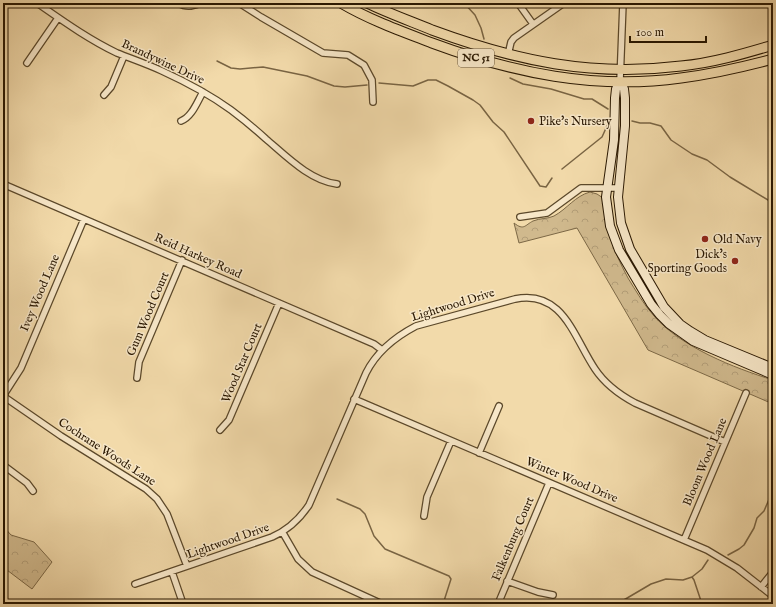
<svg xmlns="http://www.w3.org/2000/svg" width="776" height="607" viewBox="0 0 776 607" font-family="'IM FELL English',serif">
	<defs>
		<pattern id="forest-crowns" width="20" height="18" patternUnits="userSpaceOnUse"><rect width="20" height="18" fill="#d0b98d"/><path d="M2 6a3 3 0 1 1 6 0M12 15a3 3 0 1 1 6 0" fill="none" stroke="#b39e78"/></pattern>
	</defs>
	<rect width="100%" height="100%" fill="#f2daaa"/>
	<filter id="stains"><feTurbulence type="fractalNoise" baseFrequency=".005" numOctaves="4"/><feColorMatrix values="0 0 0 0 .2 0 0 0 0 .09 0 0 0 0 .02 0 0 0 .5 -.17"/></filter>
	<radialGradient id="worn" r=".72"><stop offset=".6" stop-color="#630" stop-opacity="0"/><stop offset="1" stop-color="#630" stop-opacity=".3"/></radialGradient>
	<path fill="url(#forest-crowns)" stroke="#7c6846" d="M590 192 597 194 603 198C606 230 613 250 628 278 636 291 644 305 654 316 681 347 734 368 773 380V404L648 350 577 228 519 243 514 223C524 231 525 225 533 221 540 218 548 219 554 216 567 209 575 196 590 192Z
		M3 526 11 535 34 542 52 562 32 589 3 567Z"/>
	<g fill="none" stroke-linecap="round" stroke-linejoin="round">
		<path stroke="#796443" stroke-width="1.5" d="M464 3 475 15 481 28 484 39
			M217 61 231 68 240 69 263 67 307 76 334 86 345 87 367 85
			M510 78 523 84 551 89 584 99H592L608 109
			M379 83 413 86 428 80H436L448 86 473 100 480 105 493 122 504 132 540 186 546 187 552 178
			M632 121 640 123H650L661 126 671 140 692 154 707 160 730 177 773 203
			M562 169 602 137 607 126
			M337 499 360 509 365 514 374 536 385 549 449 576 451 579 443 604
			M728 555 739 549 744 545 754 528 757 518 764 511 773 490
			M692 577 694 580 702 604
			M617 604 651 584 666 579 683 580 692 577 702 569 708 560"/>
		<defs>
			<path id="street" d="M37 3C63 21 88 39 117 53 132 59 147 64 162 71 186 82 209 94 231 110 243 119 255 129 266 139 285 155 310 181 337 184
				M178 3C187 8 192 6 201 3
				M239 3 261 17 323 53 348 55 364 65 372 80 373 102
				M518 3 533 24
				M508 55 511 42 514 38 564 3
				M27 63 58 18
				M620 81 623 3
				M104 95 111 87 124 56
				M181 121C192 117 197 102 203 92
				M3 184 374 344 382 350
				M520 217 547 213 581 188H619
				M137 378 139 362 182 260
				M3 396 61 436 146 489 157 499 167 514 187 566
				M3 396 21 368 84 219
				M354 399 707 550 737 568 773 596
				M220 430 229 420 279 303
				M479 453 499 406
				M3 465 27 483 33 491
				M424 516 427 497 451 441
				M283 533 298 559 312 572 382 604
				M684 540 746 393
				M172 572 183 604
				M507 581 538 592 553 595
				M135 584 272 537C288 530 299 520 309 505L366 373C377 351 395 337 416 326L515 299C563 289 574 338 595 369 605 384 620 395 635 403L725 442
				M761 587 773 572
				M498 604 549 483"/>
			<path id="secondary" d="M620 81 616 89 615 98 614 140 606 197 610 226 619 250 651 304 660 315 669 324 693 341 773 375
				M620 81 624 89 625 98V126L618 197 621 223 630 249 664 307 680 324 690 331 705 340 773 368"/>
			<path id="primary" d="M341 3C370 20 401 31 432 43 513 73 595 90 681 78 712 74 743 67 773 59
				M367 3C388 13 410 21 432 30 516 61 592 77 681 66 712 63 743 54 773 45"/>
		</defs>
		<use href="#street" stroke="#5b482a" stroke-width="8"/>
		<use href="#secondary" stroke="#291700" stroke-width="10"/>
		<use href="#primary" stroke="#291700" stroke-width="11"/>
		<use href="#street" stroke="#f7e7c8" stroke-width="5.5"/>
		<use href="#secondary" stroke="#f7e7c8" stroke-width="8"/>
		<use href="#primary" stroke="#f2daaa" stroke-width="9"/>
	</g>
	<g fill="#8f2418" stroke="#f7e7c8" stroke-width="1.5">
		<circle cx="531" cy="121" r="4"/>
		<circle cx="705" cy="239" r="4"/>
		<circle cx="735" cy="261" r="4"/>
	</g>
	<g text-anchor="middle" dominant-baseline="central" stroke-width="3" stroke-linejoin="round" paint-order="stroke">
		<rect fill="#f7e7c8" stroke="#67553c" stroke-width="1" x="458" y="49" width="36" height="18" rx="3"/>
		<g font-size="11" font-weight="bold" fill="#291700">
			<text x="476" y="58">NC 51</text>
		</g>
		<g font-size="12" fill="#291700" stroke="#f7e7c8">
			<text transform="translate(163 62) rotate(25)">Brandywine Drive</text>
			<text transform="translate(198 256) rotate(24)">Reid Harkey Road</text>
			<text transform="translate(40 293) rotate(-67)">Ivey Wood Lane</text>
			<text transform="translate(453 305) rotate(-17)">Lightwood Drive</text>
			<text transform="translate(148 314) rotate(-67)">Gum Wood Court</text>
			<text transform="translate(242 363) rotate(-67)">Wood Star Court</text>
			<text transform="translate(107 452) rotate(33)">Cochrane Woods Lane</text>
			<text transform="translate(705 462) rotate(-67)">Bloom Wood Lane</text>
			<text transform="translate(572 480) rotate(23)">Winter Wood Drive</text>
			<text transform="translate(513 539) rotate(-67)">Falkenburg Court</text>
			<text transform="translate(228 541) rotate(-19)">Lightwood Drive</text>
		</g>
		<g font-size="12" fill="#291700" stroke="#f7e7c8" text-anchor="start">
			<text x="539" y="121">Pike's Nursery</text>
			<text x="713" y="239">Old Navy</text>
			<text x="727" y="254" text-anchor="end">Dick's<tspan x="727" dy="14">Sporting Goods</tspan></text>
		</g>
	</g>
	<rect width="776" height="607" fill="none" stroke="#f2daaa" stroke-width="16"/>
	<rect x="4" y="4" width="768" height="599" fill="none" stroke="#291700" stroke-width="2"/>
	<rect x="8" y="8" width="760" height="591" fill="none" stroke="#291700"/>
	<path d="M630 36v6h76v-6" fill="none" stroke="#291700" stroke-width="2"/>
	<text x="636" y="36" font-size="12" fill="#291700" stroke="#f7e7c8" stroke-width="3" paint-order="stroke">100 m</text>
	<rect width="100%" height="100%" filter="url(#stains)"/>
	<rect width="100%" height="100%" fill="url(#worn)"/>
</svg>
